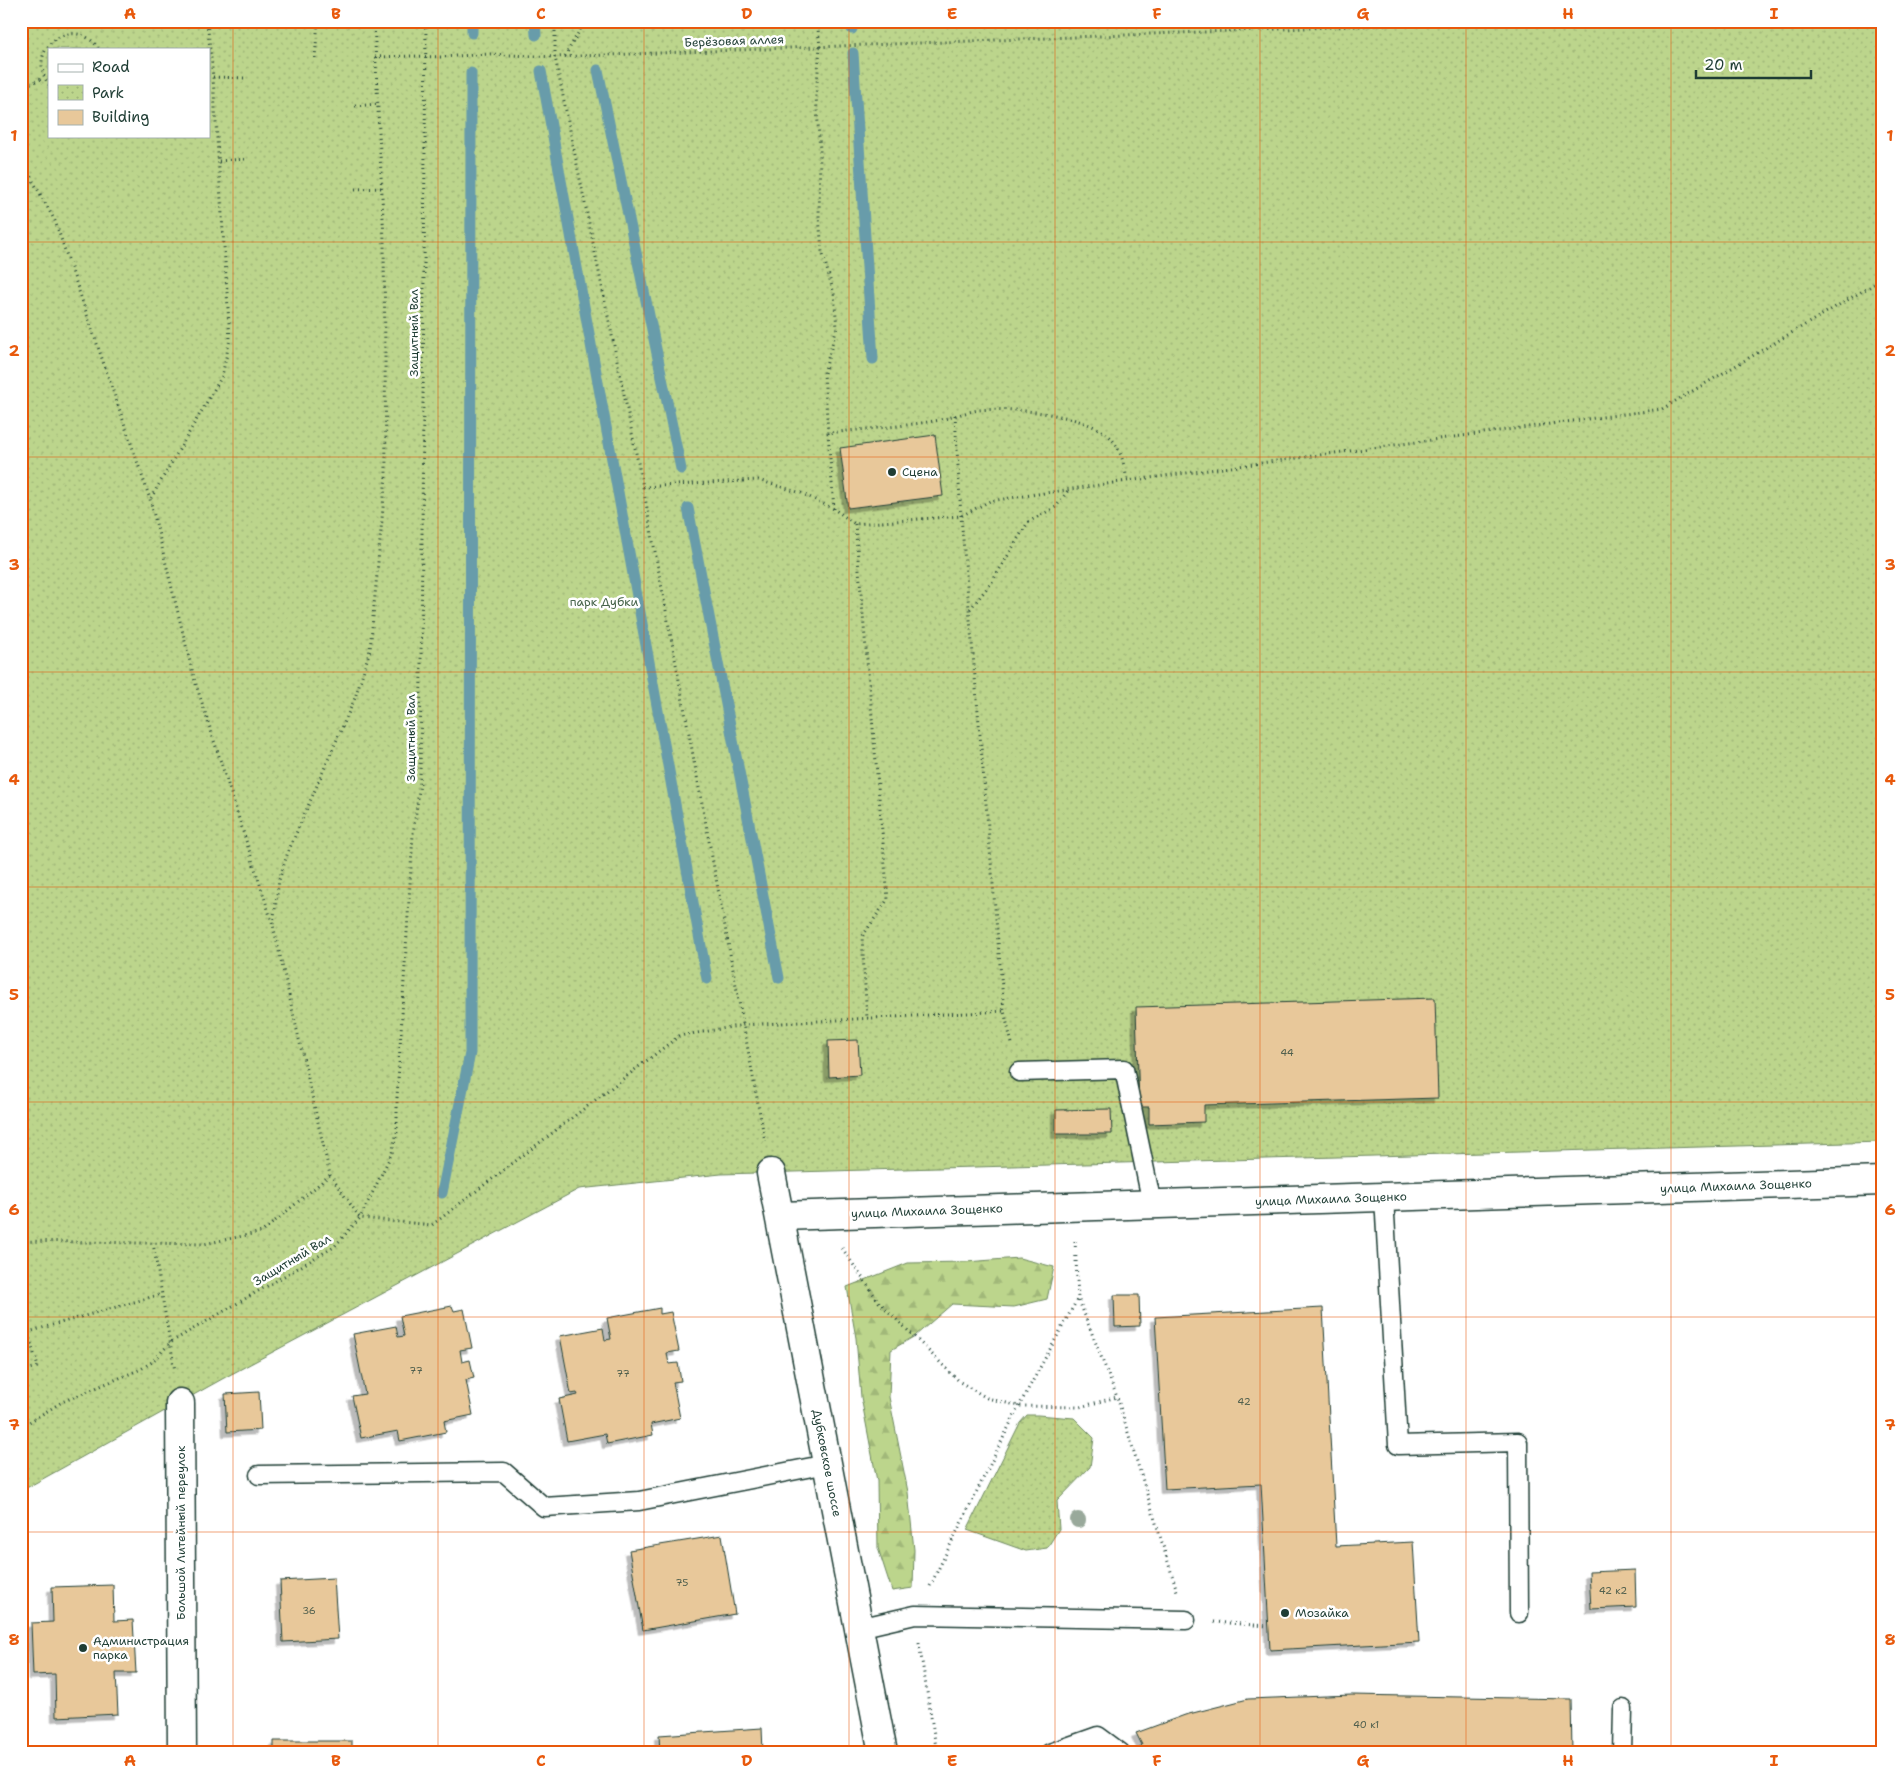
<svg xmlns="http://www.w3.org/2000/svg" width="1904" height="1774" viewBox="0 0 1904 1774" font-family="'Shantell Sans',sans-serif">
	<defs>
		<pattern id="forest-firs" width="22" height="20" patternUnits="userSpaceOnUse" patternTransform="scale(1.25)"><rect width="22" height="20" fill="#bcd58c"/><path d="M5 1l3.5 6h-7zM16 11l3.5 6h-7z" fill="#a1b879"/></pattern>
		<pattern id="park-dots" width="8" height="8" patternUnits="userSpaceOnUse" patternTransform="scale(1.25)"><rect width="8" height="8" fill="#bcd58c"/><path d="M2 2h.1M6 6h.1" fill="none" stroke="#a1b879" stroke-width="1.8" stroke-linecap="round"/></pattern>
		<filter id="shadow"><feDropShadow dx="-4.5" dy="4.5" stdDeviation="0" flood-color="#0004"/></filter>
	</defs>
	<rect width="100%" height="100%" fill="#fff"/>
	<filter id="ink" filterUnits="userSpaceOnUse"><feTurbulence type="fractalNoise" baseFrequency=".02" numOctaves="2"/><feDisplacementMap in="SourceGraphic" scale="10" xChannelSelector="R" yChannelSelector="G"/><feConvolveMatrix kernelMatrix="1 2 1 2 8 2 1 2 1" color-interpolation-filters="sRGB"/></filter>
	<g filter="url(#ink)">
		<path fill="url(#forest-firs)" stroke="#6e8960" d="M1019 1258 1054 1267 1047 1299 1014 1307 952 1304 915 1336 891 1350 889 1397 908 1492 914 1550 913 1588 892 1591 878 1548 877 1481 861 1397 856 1338 847 1287 908 1263 966 1262Z"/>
		<path fill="url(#park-dots)" stroke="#6e8960" fill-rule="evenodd" d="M21 21H1883V1142L721 1174 579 1189 224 1378 21 1491ZM49 49H209V136H49Z
			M1027 1415H1038L1074 1418 1094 1438 1090 1467 1057 1501 1059 1529 1047 1548 1026 1551 967 1530 1020 1423Z"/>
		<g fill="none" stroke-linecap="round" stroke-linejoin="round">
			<path stroke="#679caa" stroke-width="11" d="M535 21 536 35
				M852 21V29
				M472 33V21
				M853 53 873 359
				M598 70 681 469
				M541 71 707 979
				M688 508 779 978
				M442 1193 470 1053 471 73"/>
		</g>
		<path fill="#e8c89a" stroke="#1f3d34" filter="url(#shadow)" d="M935 435 943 496 848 508 840 448Z
			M1435 998 1438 1098 1204 1105V1122L1149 1124V1107H1139L1136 1007Z
			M858 1040 860 1075 829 1077 828 1041Z
			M1111 1109 1112 1134H1056V1110Z
			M1114 1295H1139L1140 1326 1115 1327Z
			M452 1306 454 1311 464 1309 472 1348 460 1350 462 1362 470 1360 474 1378 466 1380 473 1415 444 1421 446 1432 400 1441 398 1431 361 1438 352 1396 365 1394 353 1334 396 1326 398 1337 404 1336 400 1316Z
			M660 1308V1314L671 1312 679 1351 667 1353 669 1364 678 1363 681 1381 673 1382 680 1418 651 1424 653 1435 607 1444 605 1434 567 1441 559 1399 578 1395 577 1393 571 1394 560 1336 603 1328 605 1340 611 1339 607 1318Z
			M1323 1308 1336 1546 1413 1542 1419 1642 1270 1650 1261 1484 1165 1489 1155 1317Z
			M21 1343 27 1366 21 1368Z
			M259 1392 261 1430 227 1432 225 1394Z
			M722 1535 735 1614 643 1630 629 1550Z
			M1635 1570 1636 1607 1591 1609 1589 1572Z
			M334 1578 338 1639 283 1642 280 1581Z
			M113 1585 114 1621 133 1620 136 1673H116L118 1714 56 1717 55 1674 33 1675 31 1623 53 1622 52 1587Z
			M1352 1695 1571 1699 1572 1753H1135L1142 1745 1136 1733 1185 1715 1248 1699Z
			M762 1728 763 1753H660L659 1735Z
			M274 1741H352V1753H274Z"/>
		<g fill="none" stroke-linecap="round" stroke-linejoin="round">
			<defs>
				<path id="service" d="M1019 1072 1124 1069 1152 1204
					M1384 1197 1398 1445 1518 1442 1519 1613
					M259 1475 504 1472 544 1507 639 1501 827 1464
					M859 1628 915 1615 1186 1620
					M1050 1753 1098 1736 1121 1753
					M1622 1753 1623 1709"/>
				<path id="minor" d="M771 1173 883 1753
					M780 1216 1883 1181
					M180 1403 182 1753"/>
			</defs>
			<use href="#service" stroke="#1f3d34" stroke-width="21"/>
			<use href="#minor" stroke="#1f3d34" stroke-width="31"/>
			<path stroke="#1f3d34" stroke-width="3" stroke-dasharray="1 4" stroke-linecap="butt" d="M555 21V57L643 487 765 1141
				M817 21 820 46 816 96 820 150 819 217 822 251 834 294 837 327 824 373 828 433
				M565 56 585 21
				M375 57 412 56 440 57 490 54 555 57 1489 21
				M315 58 318 21
				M213 77 247 78
				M49 85C23 47 75 13 99 49
				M21 87 44 78
				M355 106 378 104
				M21 159 55 221 150 499 194 678 273 925 330 1175 262 1232 204 1244 21 1241
				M219 161 245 159
				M355 189 382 188
				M955 415 961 516 1004 1011 1012 1044
				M643 487 758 480 801 493 834 509 855 524 961 516 990 501 1127 481 1662 409 1883 279
				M151 498 222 376 230 339 213 77 207 21
				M834 509 828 433C863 429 899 427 934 421 949 419 964 412 979 410 1012 407 1087 414 1111 438 1121 449 1125 467 1127 481
				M855 524 888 899 862 937 867 1019
				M970 609 992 582 1028 522 1056 507 1069 489
				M273 924 279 880 288 852 355 698 370 650 386 475 384 240 374 21
				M330 1175 360 1218 432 1225 679 1036 744 1025 1004 1011
				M1075 1241 1078 1298 1117 1397 1177 1591
				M153 1243 175 1371
				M842 1248 879 1302 960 1382 987 1398 1019 1406 1080 1407 1117 1397
				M21 1310 38 1367 21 1371
				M28 1332 162 1294
				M21 1427 62 1402 141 1369 152 1362 171 1342 334 1247 360 1218 392 1153 397 1132V1097L413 834 420 783 426 21
				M930 1586 1019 1406 1078 1298
				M1214 1622 1268 1626
				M919 1643 937 1753"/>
			<use href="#service" stroke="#fff" stroke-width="18"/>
			<use href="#minor" stroke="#fff" stroke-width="28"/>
		</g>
		<circle fill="#99a99b" cx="1078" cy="1520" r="8"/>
	</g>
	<path fill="none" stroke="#e8590c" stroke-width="1" stroke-opacity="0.55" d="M233 21V1753M438 21V1753M644 21V1753M849 21V1753M1055 21V1753M1260 21V1753M1466 21V1753M1671 21V1753M21 242H1883M21 457H1883M21 672H1883M21 887H1883M21 1102H1883M21 1317H1883M21 1532H1883"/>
	<g fill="#1f3d34" stroke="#fff" stroke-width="2">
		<circle cx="892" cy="472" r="5"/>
		<circle cx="1285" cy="1613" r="5"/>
		<circle cx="83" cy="1648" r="5"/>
	</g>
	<g text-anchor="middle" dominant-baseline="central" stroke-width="5" stroke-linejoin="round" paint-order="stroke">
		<g font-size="10" fill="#51604e">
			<text x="1287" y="1052">44</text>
			<text x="416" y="1370">77</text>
			<text x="623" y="1373">77</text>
			<text x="1244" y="1401">42</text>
			<text x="682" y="1582">75</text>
			<text x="1613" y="1590">42 к2</text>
			<text x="309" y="1610">36</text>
			<text x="1366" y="1724">40 к1</text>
		</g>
		<g font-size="12" fill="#1f3d34" stroke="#fff">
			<text transform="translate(734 41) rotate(-2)">Берёзовая аллея</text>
			<text transform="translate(414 333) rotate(-90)">Защитный Вал</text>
			<text transform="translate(411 738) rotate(-90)">Защитный Вал</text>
			<text transform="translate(1736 1186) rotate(-2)">улица Михаила Зощенко</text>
			<text transform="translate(1331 1199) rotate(-2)">улица Михаила Зощенко</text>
			<text transform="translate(927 1211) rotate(-2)">улица Михаила Зощенко</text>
			<text transform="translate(292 1260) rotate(-31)">Защитный Вал</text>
			<text transform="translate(827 1463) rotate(79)">Дубковское шоссе</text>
			<text transform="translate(181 1533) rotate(-90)">Большой Литейный переулок</text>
		</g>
		<g font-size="12" fill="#1f3d34" stroke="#fff" text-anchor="start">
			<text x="902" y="472">Сцена</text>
			<text x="1295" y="1613">Мозайка</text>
			<text x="93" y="1641">Администрация<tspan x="93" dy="14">парка</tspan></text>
		</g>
		<g font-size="12" fill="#46634a" stroke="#fff">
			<text x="604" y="602">парк Дубки</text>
		</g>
	</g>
	<rect width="1904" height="1774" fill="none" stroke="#fff" stroke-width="55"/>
	<rect x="48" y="48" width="162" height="90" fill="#ffffff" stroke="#a5b1ae"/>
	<rect x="58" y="64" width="25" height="8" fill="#ffffff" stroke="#a5b1ae"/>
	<text x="92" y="72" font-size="15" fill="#1f3d34">Road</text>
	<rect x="58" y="85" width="25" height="15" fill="url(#park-dots)" stroke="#a5b1ae"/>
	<text x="92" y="98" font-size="15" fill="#1f3d34">Park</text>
	<rect x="58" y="110" width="25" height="15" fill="#e8c89a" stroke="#a5b1ae"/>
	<text x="92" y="122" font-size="15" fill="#1f3d34">Building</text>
	<path d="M1696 70v8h115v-8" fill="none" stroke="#1f3d34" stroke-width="2.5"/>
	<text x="1704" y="70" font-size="15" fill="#1f3d34" stroke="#ffffff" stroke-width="4" paint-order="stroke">20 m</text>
	<rect x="28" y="28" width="1848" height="1718" fill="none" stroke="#e8590c" stroke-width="2"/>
	<g font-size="16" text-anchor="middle" font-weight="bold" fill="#e8590c">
		<text x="130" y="19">A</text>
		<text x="336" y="19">B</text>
		<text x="541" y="19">C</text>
		<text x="747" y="19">D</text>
		<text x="952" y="19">E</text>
		<text x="1157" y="19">F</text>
		<text x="1363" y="19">G</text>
		<text x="1568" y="19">H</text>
		<text x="1774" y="19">I</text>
		<text x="14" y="141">1</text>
		<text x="1890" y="141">1</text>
		<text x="14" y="356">2</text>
		<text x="1890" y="356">2</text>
		<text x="14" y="570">3</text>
		<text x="1890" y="570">3</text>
		<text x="14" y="785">4</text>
		<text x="1890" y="785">4</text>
		<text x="14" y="1000">5</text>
		<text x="1890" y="1000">5</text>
		<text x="14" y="1215">6</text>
		<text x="1890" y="1215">6</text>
		<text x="14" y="1430">7</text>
		<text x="1890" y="1430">7</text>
		<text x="14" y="1645">8</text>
		<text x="1890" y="1645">8</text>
		<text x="130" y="1766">A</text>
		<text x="336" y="1766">B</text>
		<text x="541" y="1766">C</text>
		<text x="747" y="1766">D</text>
		<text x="952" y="1766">E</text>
		<text x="1157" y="1766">F</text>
		<text x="1363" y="1766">G</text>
		<text x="1568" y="1766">H</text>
		<text x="1774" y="1766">I</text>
	</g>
</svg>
